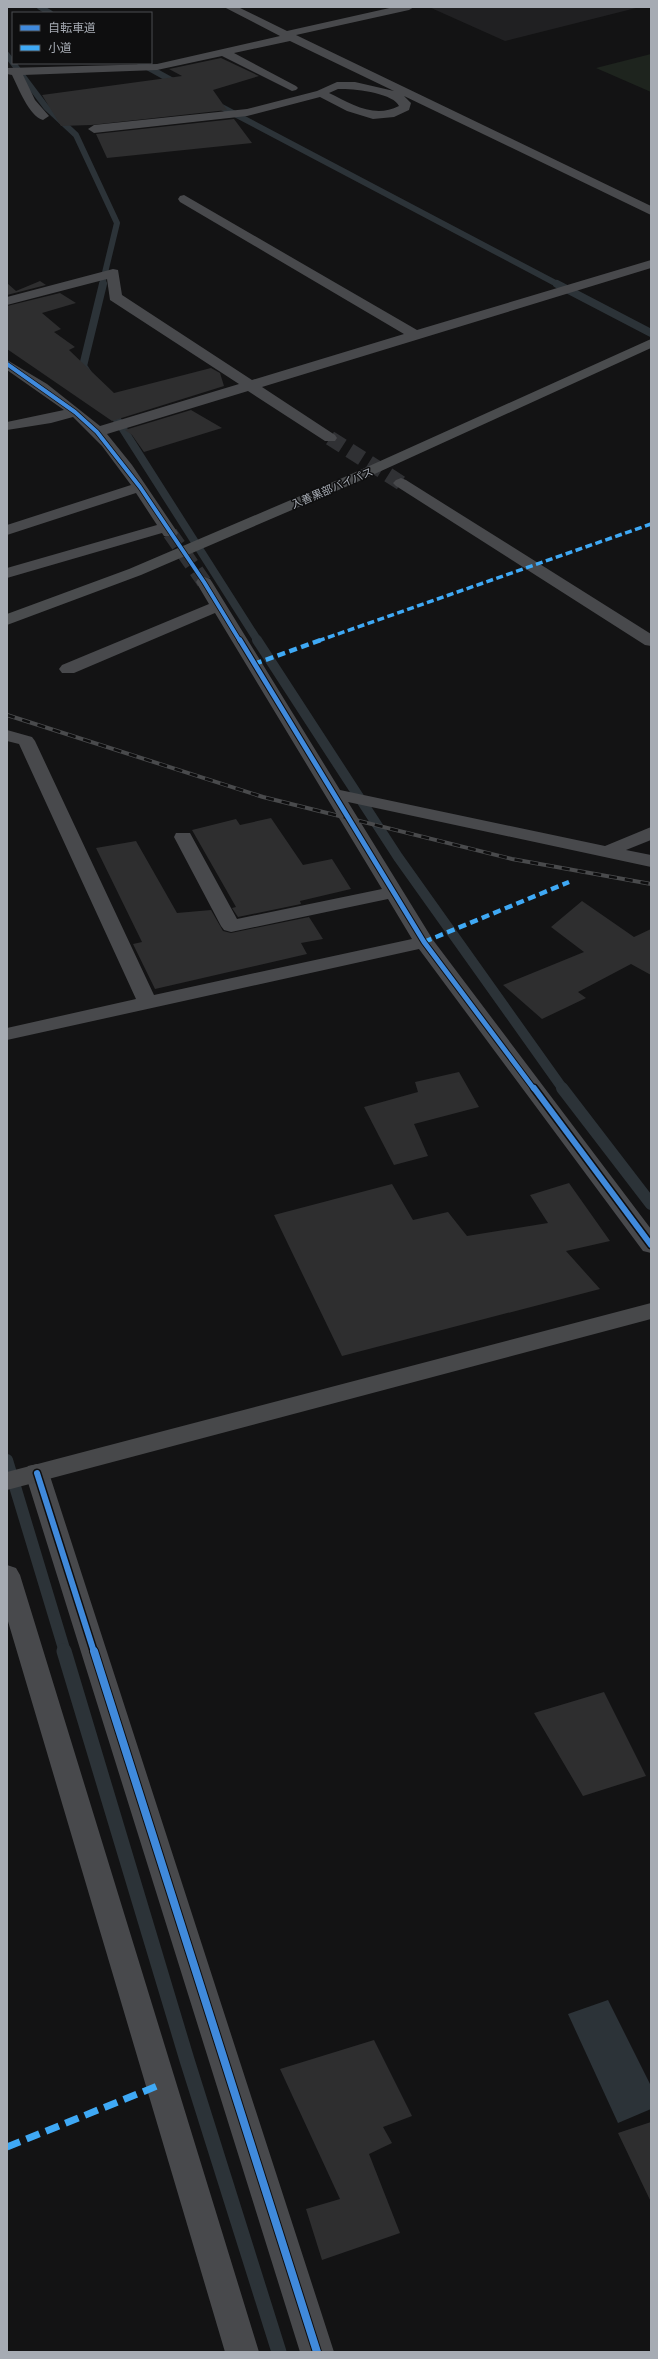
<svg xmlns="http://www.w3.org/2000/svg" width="658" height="2359" viewBox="0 0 658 2359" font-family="'Asap Condensed','Noto Sans JP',sans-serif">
	<rect width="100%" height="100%" fill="#131314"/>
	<path fill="#202022" d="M429 7H640L505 41Z"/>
	<path fill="#1e241e" d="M651 54V92L596 68Z"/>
	<path fill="#2c3338" d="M608 2000 651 2086V2109L618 2123 568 2014Z"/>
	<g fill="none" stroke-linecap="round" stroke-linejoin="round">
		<path stroke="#2c3338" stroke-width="6" d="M40 7 50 13
			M7 55 46 107 76 135 117 223 102 285
			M140 63 180 85
			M214 103 559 285"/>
		<path stroke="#2c3338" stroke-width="8" d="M557 284 651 333
			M90 377 83 366 103 284
			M109 407 258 641"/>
		<path stroke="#2c3338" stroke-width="10" d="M257 640 398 857 563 1089"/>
		<path stroke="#2c3338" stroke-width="12" d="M562 1088 651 1204
			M7 1460 65 1652"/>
		<path stroke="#2c3338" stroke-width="15" d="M64 1651 187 2060 279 2352"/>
	</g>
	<path fill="#2e2e2f" d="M221 58 259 76 213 90 227 110 91 125 61 126 42 95 182 76 169 69Z
		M234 119 252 143 107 158 96 134Z
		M40 281 46 285 7 295V283L16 291Z
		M60 293 76 303 42 313 61 329 54 332 75 347 69 350 114 393 211 368 220 373 224 386 112 421 7 349V306Z
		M191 410 222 428 144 452 132 435 125 430Z
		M271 818 303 865 332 859 351 889 300 901 301 904 238 917 232 908 236 907 192 830 236 819 240 825Z
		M136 841 177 913 211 910 223 931 231 933 309 917 323 939 301 943 307 954 155 989 133 944 142 942 96 848Z
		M582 901 634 937 651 929V975L631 964 578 992 586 998 542 1019 503 985 584 952 551 927Z
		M459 1072 479 1107 414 1124 428 1156 394 1165 364 1107 418 1092 415 1082Z
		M569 1183 610 1241 566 1251 600 1289 342 1356 274 1215 392 1184 413 1220 448 1212 467 1236 548 1223 530 1195Z
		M604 1692 646 1776 583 1796 534 1713Z
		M374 2040 412 2116 383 2127 392 2143 369 2154 400 2233 322 2260 306 2209 340 2199 280 2069Z
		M651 2122V2202L618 2133Z"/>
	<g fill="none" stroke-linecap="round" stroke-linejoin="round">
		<path stroke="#303134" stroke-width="15" stroke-dasharray="15 8" stroke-linecap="butt" d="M330 438 401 483
			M170 533 204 582"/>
		<path fill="#48494c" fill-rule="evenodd" d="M224 7H238L287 31 394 7H414L409 10 296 35 651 206V215L404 96 411 103 409 110 394 117 373 119 347 111 320 97 247 116 94 133 88 129 94 125 247 109 317 91 337 82H355L394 91 290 41 234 53 296 86 298 88 296 90 292 91 222 56 157 70 23 75 35 100 49 116 43 120C29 116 18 87 12 75L7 74V68L157 64 280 36ZM338 89C352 88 394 93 399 106 374 119 352 104 329 93Z
			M184 195 417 330 651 260V268L262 387 335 435 337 438 335 441H325L248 391 107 434 132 465 178 533 176 536H164L162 533 7 578V568L157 525 136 493 7 535V525L131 485 102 446 73 417 51 423 7 430V422L64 410 7 370V360L47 384 100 426 239 384 110 300 107 279 7 305V297L113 269 118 270 122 295 252 380 404 334 180 202 178 199 180 196Z
			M401 478 406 480 651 634V646L645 645 396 486 393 483 396 480Z
			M204 577 210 579 212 582 340 790 605 846 651 827V840L626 850 651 855V867L348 802 433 940 651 1229V1253L643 1251 419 949 7 1040V1028L136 999 19 744 7 741V730L32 737 35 741 154 995 412 939 388 899 231 932 224 930 221 926 174 837 176 833H190L237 919 382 889 215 613 74 673H62L59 669 62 665 209 604 196 582 198 579Z
			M37 1464 46 1466 49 1473 334 2352H300L25 1473 28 1466Z
			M7 1565 16 1568 20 1575 259 2352H225L7 1618Z"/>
		<path fill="#47484a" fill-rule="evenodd" d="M651 1303V1319L7 1490V1472Z"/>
		<path fill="#4a4c4e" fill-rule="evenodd" d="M651 339V348L357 482 141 575 7 625V614L129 569 347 476Z"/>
		<defs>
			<path id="rail" d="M7 715 263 797 512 859 651 884"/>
		</defs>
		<use href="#rail" stroke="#494a4c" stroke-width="4"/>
		<use href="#rail" stroke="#0e0e0f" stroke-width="2.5" stroke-dasharray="8" stroke-linecap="butt"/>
		<path stroke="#3fa9f5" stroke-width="3.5" stroke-dasharray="7 3.5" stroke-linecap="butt" d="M318 641 651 524"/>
		<path stroke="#3fa9f5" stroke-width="4.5" stroke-dasharray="8 4.5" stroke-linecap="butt" d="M254 664 321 640
			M424 942 569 882"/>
		<path stroke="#3fa9f5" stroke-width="7" stroke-dasharray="14 7" stroke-linecap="butt" d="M7 2147 162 2084"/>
		<defs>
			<path id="cycleway-far3" d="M7 364 75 412 97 432 140 487 204 582 240 641"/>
			<path id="cycleway-far2" d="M240 640 424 942 534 1089"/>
			<path id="cycleway-far1" d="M534 1088 651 1245
				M37 1473 94 1652"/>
			<path id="cycleway" d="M94 1651 317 2352"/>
		</defs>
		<use href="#cycleway-far3" stroke="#0e0e0f" stroke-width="5.5"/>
		<use href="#cycleway-far2" stroke="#0e0e0f" stroke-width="7"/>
		<use href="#cycleway-far1" stroke="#0e0e0f" stroke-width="9"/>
		<use href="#cycleway" stroke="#0e0e0f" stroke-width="10"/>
		<use href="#cycleway-far3" stroke="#408adc" stroke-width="4"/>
		<use href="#cycleway-far2" stroke="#408adc" stroke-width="5"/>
		<use href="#cycleway-far1" stroke="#408adc" stroke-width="6"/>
		<use href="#cycleway" stroke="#408adc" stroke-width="8"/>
	</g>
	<g text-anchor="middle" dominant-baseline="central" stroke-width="3" stroke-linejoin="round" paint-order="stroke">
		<g font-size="11" fill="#a6abb3" stroke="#0e0e0f">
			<text transform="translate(332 488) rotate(-23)">入善黒部バイパス</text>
		</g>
	</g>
	<rect width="658" height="2359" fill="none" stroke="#a6abb3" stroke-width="16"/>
	<rect x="12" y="12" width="140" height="52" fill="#0e0e0f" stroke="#4b4d51"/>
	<rect x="20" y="25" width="20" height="6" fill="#408adc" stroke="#4b4d51"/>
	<text x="48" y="32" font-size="12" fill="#a6abb3">自転車道</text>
	<rect x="20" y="45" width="20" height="6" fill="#3fa9f5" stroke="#4b4d51"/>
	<text x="48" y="52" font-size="12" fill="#a6abb3">小道</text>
</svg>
